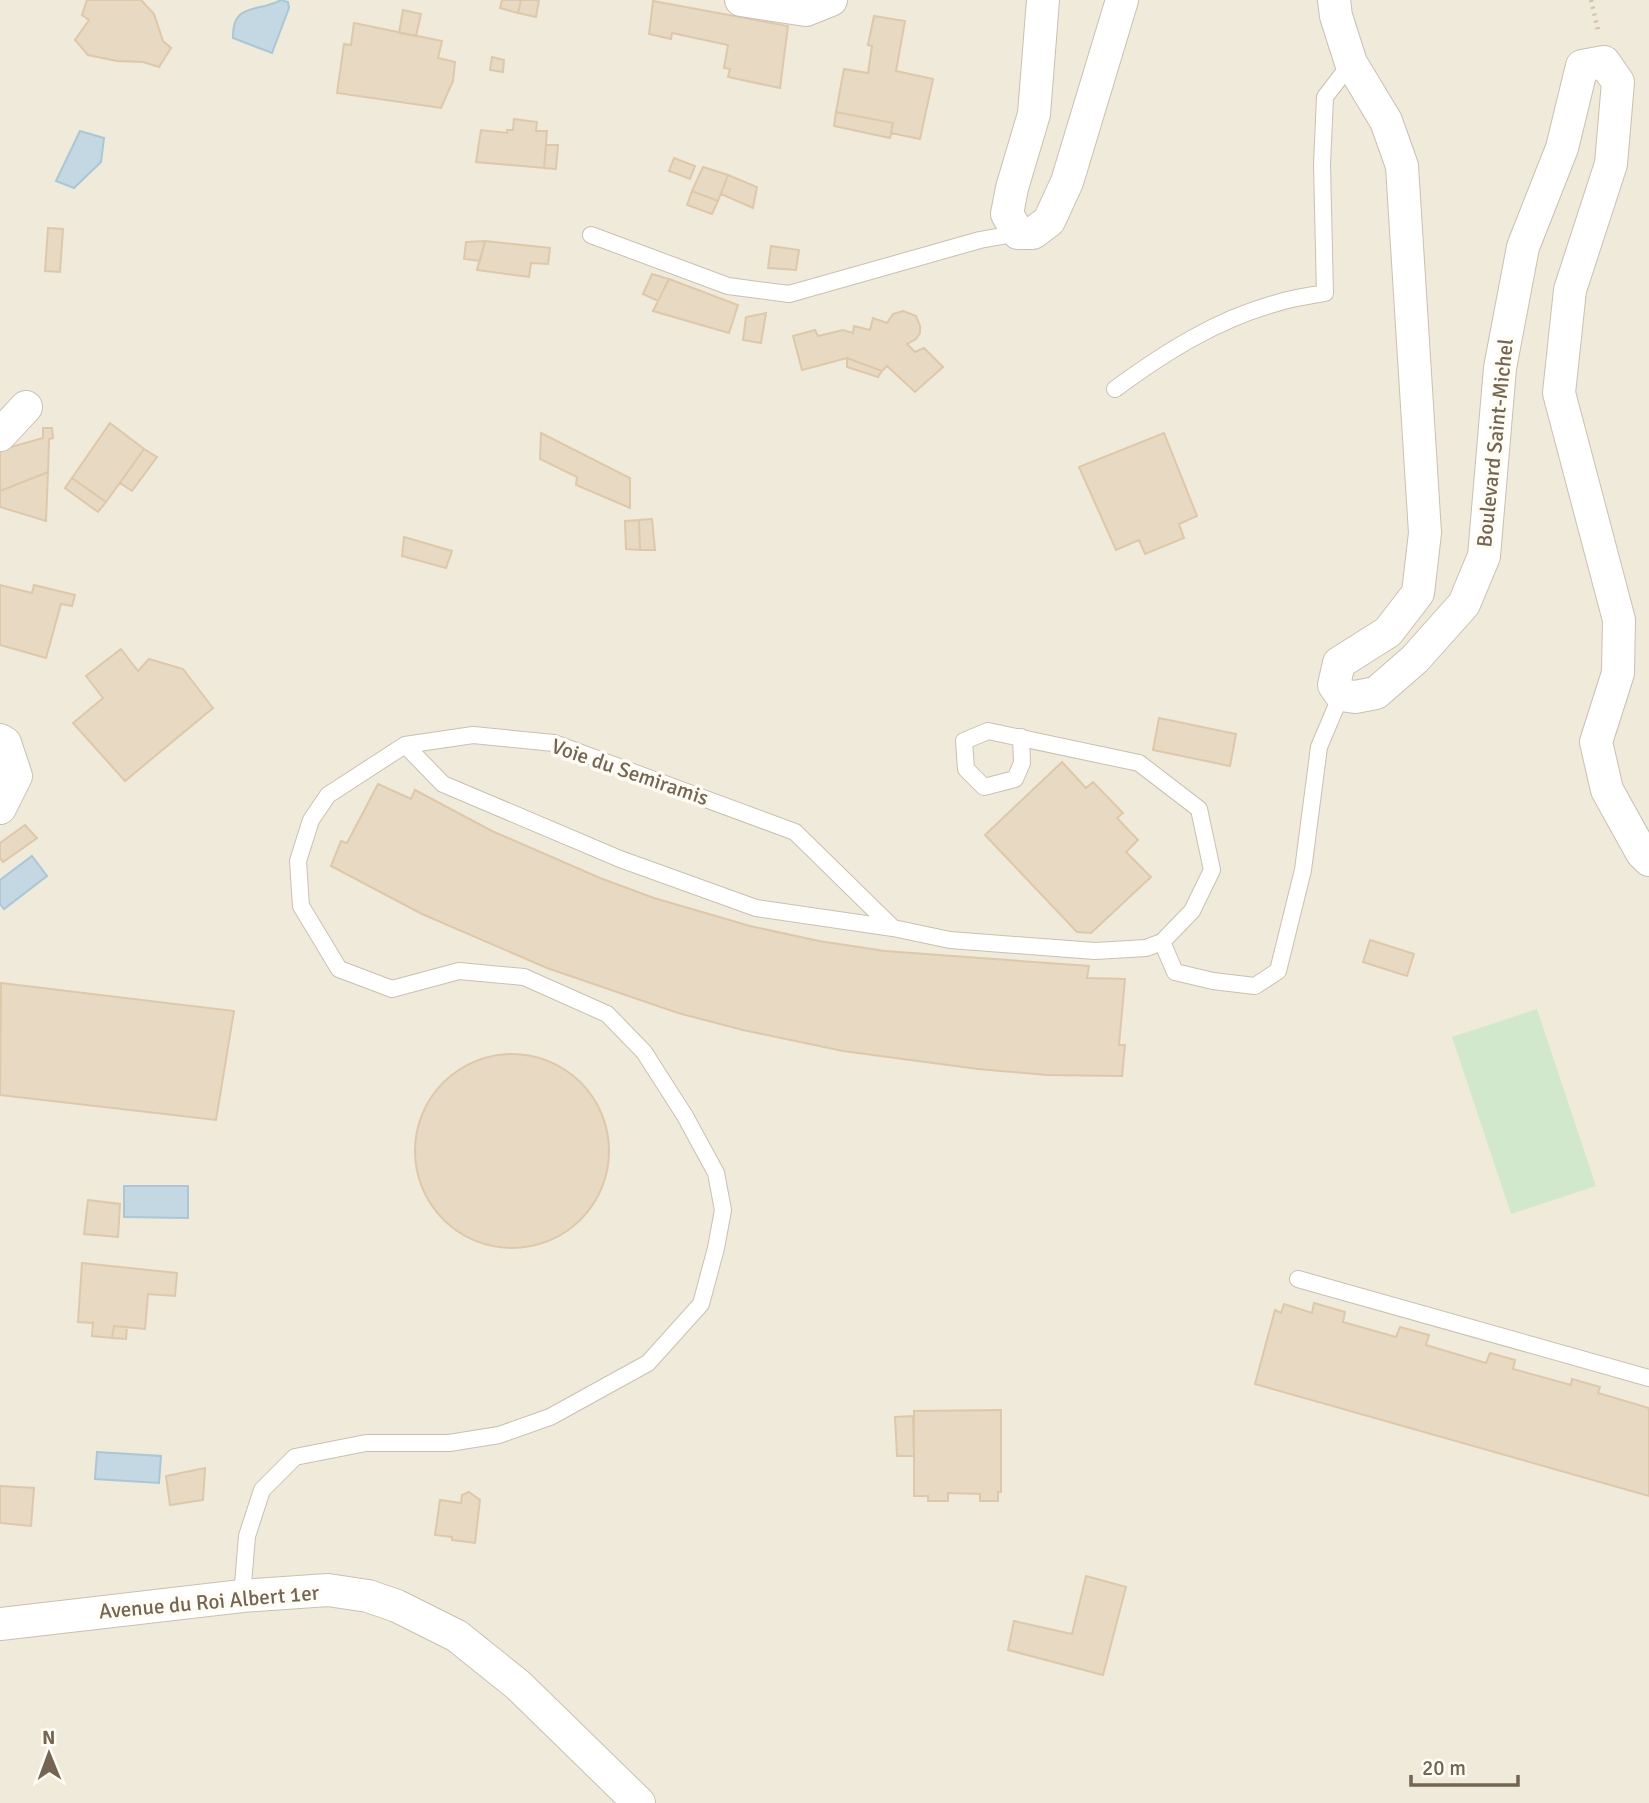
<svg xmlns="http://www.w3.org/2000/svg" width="1649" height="1803" viewBox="0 0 1649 1803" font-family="Signika,sans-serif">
	<rect width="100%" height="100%" fill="#fbf8ed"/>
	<path fill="#efead9" d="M0 0H1649V1803H0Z"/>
	<path fill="#d2e8cd" d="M1537 1009 1596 1186 1511 1214 1452 1037Z"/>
	<path fill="#c3d8e3" stroke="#abc6d4" stroke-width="2" d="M281 0 288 2 289 8 272 53 233 38C232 2 257 13 281 0Z
		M80 131 104 138 101 162 74 188 56 181Z
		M32 856 47 876 4 909 0 904V880Z
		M511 1070C604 1079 596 1203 514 1196 500 1195 487 1186 479 1174L501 1157C520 1162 533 1158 531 1135 522 1123 511 1124 500 1133 479 1124 467 1111 459 1090 475 1076 490 1071 511 1070Z
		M124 1186H188V1218L124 1217Z
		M97 1452 161 1456 159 1483 95 1479Z"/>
	<path fill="#e8d9c3" stroke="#dec8aa" stroke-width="2" d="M87 0H141L154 14 163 41 171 48 159 67 143 62 117 61 88 55 75 40 89 20 82 15Z
		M502 0H521L518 13 500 8Z
		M521 0H539L536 17 518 13Z
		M653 1 788 26 780 88 728 77 730 69 724 68 728 45 672 33 671 39 649 34Z
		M403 10 421 14 416 36 399 33Z
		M874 16 905 21 896 71 933 79 920 139 891 133 893 123 836 112 844 69 868 73 872 46 868 45Z
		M354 23 442 41 438 58 455 62 453 81 441 108 337 93 344 44 351 45Z
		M492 57 504 60 503 72 490 70Z
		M836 112 893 123 890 138 834 126Z
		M514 119 537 122 536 131H547L544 168 476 162 481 130 507 133V130H513Z
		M546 145H558L556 169 544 168Z
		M674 158 695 166 690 179 669 171Z
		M703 167 728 175 718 201 692 191Z
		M728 175 757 187 753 208 721 194Z
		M692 191 718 201 712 214 687 205Z
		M48 228 63 229 60 272 45 271Z
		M485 241 480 261 464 259 466 242Z
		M485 241 550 248 548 264 531 263 529 277 477 270Z
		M771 246 799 250 796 270 768 268Z
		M652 274 669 279 658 301 643 294Z
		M669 279 738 305 729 333 653 311Z
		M903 311 916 316 920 326V333L916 339 907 344 915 352 924 348 943 367 915 392 887 366 882 371 847 358 802 370 793 336 815 330 818 336 843 330 853 333 854 326 870 330 873 318 887 323 893 314Z
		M766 313 761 343 743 340 746 317Z
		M847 358 882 371 878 377 847 367Z
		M110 423 144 449 106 502 72 478Z
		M43 428H52L53 438 49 439 48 472 0 491V450L43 438Z
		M541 433 630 478V508L576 485 577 477 540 459Z
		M1164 433 1197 516 1179 524 1184 538 1145 554 1139 540 1116 550 1079 467Z
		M144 449 157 457 132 491 120 483Z
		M48 472 46 521 0 507V491Z
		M72 478 106 502 98 512 65 488Z
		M652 519 655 550H640L639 520Z
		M639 520 640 550 626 549 625 521Z
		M404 537 452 551 446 568 402 556Z
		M0 585 32 593 34 585 75 595 72 606 61 604 46 658 0 645Z
		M121 649 138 671 149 659 183 669 213 708 125 781 73 723 103 698 86 676Z
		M1159 718 1236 734 1230 766 1153 750Z
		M1062 762 1086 788 1093 782 1123 813 1117 818 1138 840 1126 852 1151 877 1091 933 1077 932 985 835Z
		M378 784 411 799 415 790 492 831 600 878 654 898 750 926 819 941 885 951 1089 966 1087 978 1125 979 1119 1045H1125L1122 1076 1047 1075 978 1069 843 1051 743 1030 678 1013 547 968 422 914 331 866 341 841 347 843Z
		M25 825 37 838 3 862 0 858V843Z
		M1370 940 1414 954 1407 976 1363 962Z
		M1 983 234 1011 216 1120 0 1095Z
		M415 1151a97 97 0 1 1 194 0a97 97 0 1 1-194 0Z
		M88 1200 120 1204 118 1237 84 1234Z
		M82 1263 177 1273 175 1296 148 1294 145 1329 114 1326 112 1338 92 1336 93 1323 78 1322Z
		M1314 1303 1345 1312 1343 1322 1396 1337 1400 1327 1429 1335 1426 1345 1486 1363 1490 1353 1515 1360 1513 1369 1571 1385 1572 1379 1600 1387 1598 1393 1649 1408V1496L1255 1384 1275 1310 1281 1313 1284 1304 1312 1313Z
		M114 1326 127 1327 126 1339 112 1338Z
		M1001 1410V1492H998V1501H980V1494L948 1493V1501H928V1496H914V1411Z
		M913 1416 914 1456H897L895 1417Z
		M205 1468 203 1500 170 1505 166 1476Z
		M0 1486 34 1488 31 1526 0 1523Z
		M469 1492 480 1500 475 1543 452 1540V1537L435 1535 440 1500 461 1503 462 1495Z
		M1086 1576 1126 1587 1103 1675 1008 1650 1014 1621 1072 1634Z"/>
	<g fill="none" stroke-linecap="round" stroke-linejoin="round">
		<defs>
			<path id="service" d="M591 235 728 286 789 294 980 240 1018 233
				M1115 389C1164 353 1217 319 1277 303 1292 298 1309 296 1325 293L1322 165 1325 97 1351 63
				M405 745 443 784 620 859 756 908 893 928
				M1162 942 1175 972 1213 981 1255 986 1278 971 1303 870 1319 747 1341 695
				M1298 1279 1649 1378
				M242 1596 247 1536 262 1490 295 1457 366 1443H449L499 1435 550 1417 648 1363 701 1304 716 1248 723 1210 716 1173 685 1116 644 1052 607 1014 524 977 459 971 392 989 339 969 301 906 298 861 311 820 328 795 405 745 473 735 554 743 795 832 893 928 950 940 1095 951 1146 948 1162 942 1192 911 1212 870 1199 809 1139 763 988 731 964 741 966 769 984 787 1015 779 1022 763 1021 737"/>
			<path id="minor" d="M741 0 806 10 831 0
				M1043 0 1034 114 1012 188 1007 214 1018 233H1033L1049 221 1067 182 1122 0
				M1334 0 1336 16 1351 63 1386 121 1402 166 1425 533 1418 593 1388 632 1339 663 1334 685 1341 695 1355 697 1376 693 1415 659 1464 604 1484 556 1500 368 1523 247 1562 148 1582 66 1604 62 1618 82 1611 164 1570 290 1559 393 1619 620 1618 673 1596 742 1607 790 1642 853 1649 860
				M0 435 26 407
				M0 740 5 743 16 776 0 808
				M0 1624 242 1596 328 1590 368 1596 397 1606 457 1636 518 1685 639 1803"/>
		</defs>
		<use href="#service" stroke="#cac0b1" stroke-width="18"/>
		<use href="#minor" stroke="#cac0b1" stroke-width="34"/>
		<path stroke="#d3c2ab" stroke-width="4.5" stroke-dasharray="2 5" stroke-linecap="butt" d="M1591 0 1598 30"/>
		<use href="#service" stroke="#fff" stroke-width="16"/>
		<use href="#minor" stroke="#fff" stroke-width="32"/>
	</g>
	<g text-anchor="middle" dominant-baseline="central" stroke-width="7" stroke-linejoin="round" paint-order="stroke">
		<g font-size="21" fill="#746552" stroke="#fefcf4">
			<text transform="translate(1495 443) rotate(-84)">Boulevard Saint-Michel</text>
			<text transform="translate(630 772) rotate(19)">Voie du Semiramis</text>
			<text transform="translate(209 1602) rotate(-5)">Avenue du Roi Albert 1er</text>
		</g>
	</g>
	<g transform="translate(49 1754) rotate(359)" stroke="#fefcf4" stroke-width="5" paint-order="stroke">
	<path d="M0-5L12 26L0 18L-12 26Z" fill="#746552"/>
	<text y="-10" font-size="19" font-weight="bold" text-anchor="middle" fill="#746552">N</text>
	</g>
	<path d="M1411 1775v10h107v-10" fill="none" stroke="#746552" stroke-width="3.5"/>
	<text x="1422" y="1775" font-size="21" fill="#746552" stroke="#fefcf4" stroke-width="5" paint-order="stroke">20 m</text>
</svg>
